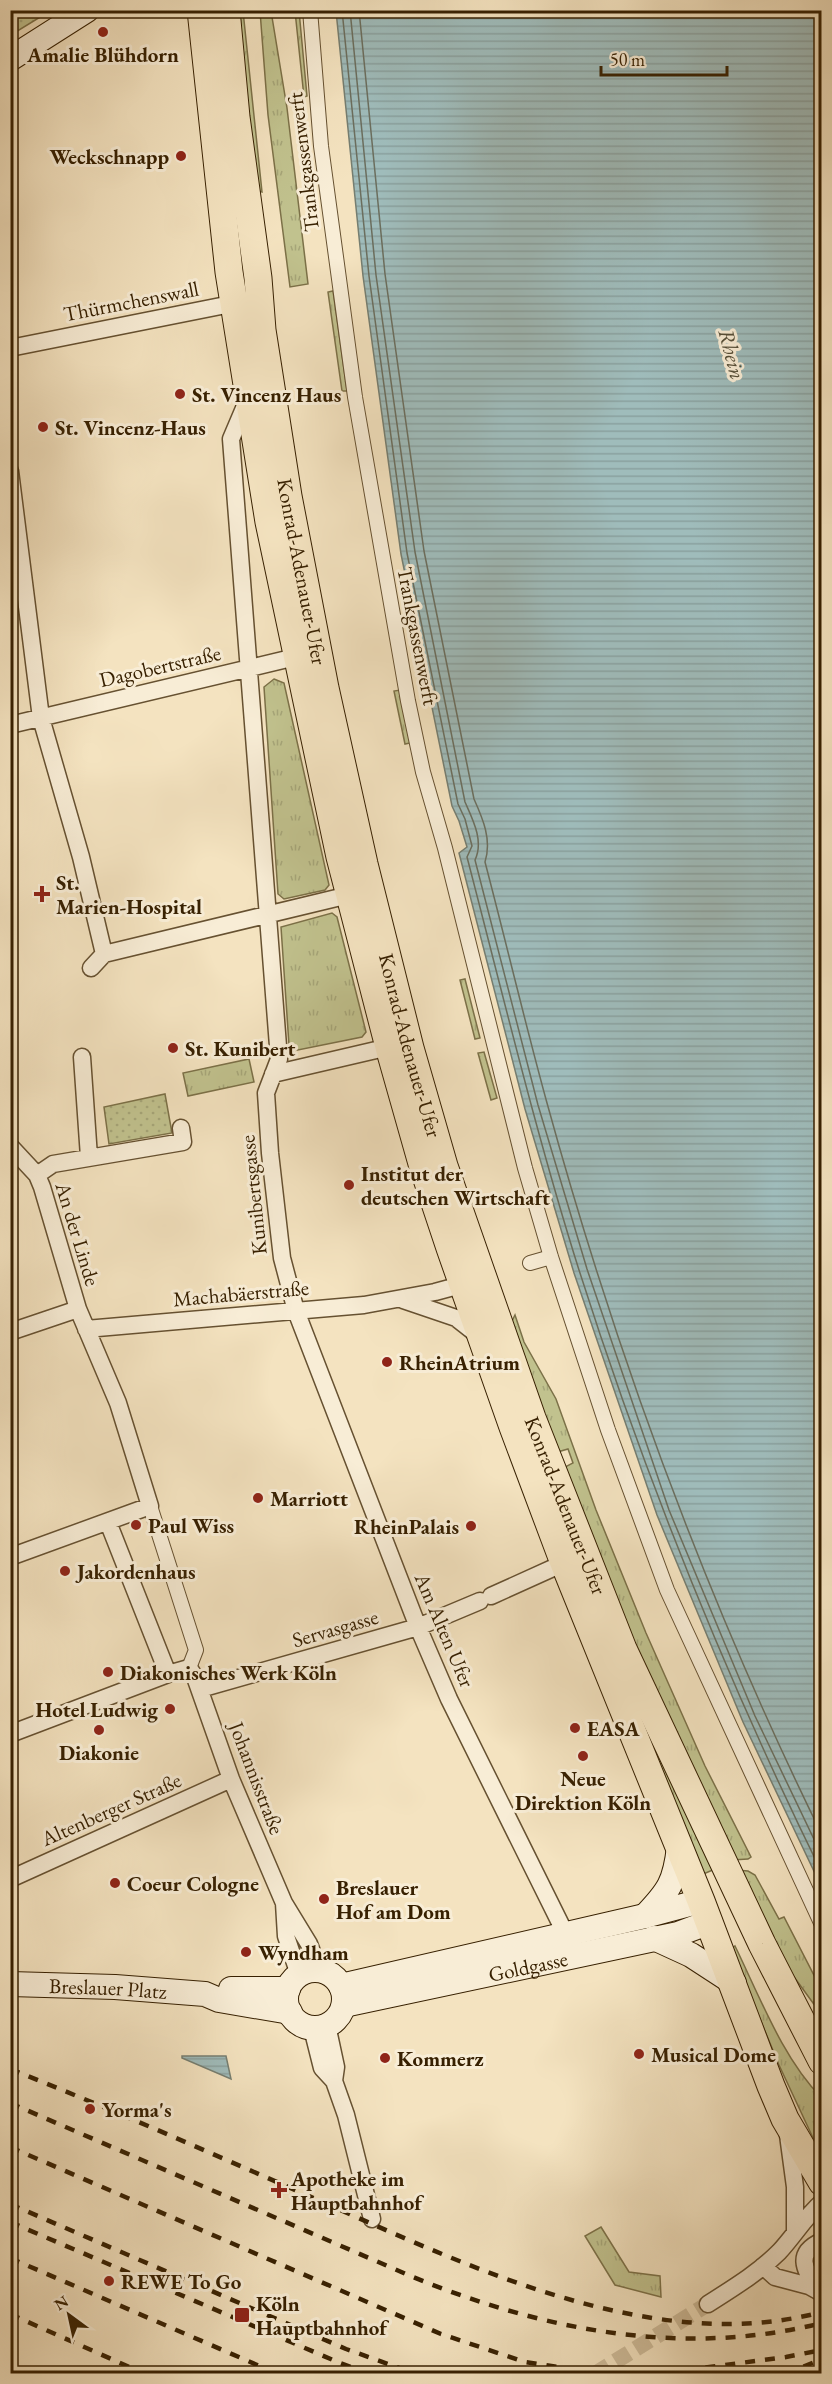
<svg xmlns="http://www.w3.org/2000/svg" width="832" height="2384" viewBox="0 0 832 2384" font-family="'EB Garamond',serif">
	<defs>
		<pattern id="grass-tufts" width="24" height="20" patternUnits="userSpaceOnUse" patternTransform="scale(1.5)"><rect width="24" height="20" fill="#c1c28e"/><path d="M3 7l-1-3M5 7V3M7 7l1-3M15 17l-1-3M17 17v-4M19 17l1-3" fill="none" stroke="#a6a679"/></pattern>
		<pattern id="park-dots" width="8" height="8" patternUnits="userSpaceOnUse" patternTransform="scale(1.5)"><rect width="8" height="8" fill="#c1c28e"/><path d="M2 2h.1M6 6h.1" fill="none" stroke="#a6a679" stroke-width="1.8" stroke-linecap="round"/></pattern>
		<pattern id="water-rules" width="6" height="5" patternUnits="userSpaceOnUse" patternTransform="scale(1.5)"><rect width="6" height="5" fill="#9fbcbb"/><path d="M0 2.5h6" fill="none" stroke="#8aa19f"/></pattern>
	</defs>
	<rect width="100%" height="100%" fill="#f4e3c0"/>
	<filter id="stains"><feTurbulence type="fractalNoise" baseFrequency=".00333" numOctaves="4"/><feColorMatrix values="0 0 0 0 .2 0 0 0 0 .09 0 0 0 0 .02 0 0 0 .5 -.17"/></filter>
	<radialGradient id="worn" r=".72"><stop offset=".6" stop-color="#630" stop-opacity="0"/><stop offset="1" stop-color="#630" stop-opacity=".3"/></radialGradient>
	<path fill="url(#grass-tufts)" stroke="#7c7148" stroke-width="1.5" d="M237 11H243L262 192 255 190Z
		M260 11H271L287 108 308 284 290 287 268 115Z
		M295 11H299L307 96 304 97Z
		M333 291 347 391H342L328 292Z
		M274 679 284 683 329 885 325 890 284 899 278 894 264 687Z
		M400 690 410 743 405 744 394 691Z
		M332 913 337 917 366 1032 362 1037 293 1051 289 1045 281 927Z
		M465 979 480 1038 475 1039 460 980Z
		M484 1052 497 1098 491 1100 478 1053Z
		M249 1059 254 1082 188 1096 183 1073Z
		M482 1306 715 1869 701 1875Z
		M515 1315 524 1342 556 1399 596 1510 646 1633 705 1766 751 1857 748 1859 732 1860 653 1695 565 1467 573 1463 568 1449 554 1453 511 1323Z
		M736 1870 748 1871 755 1875 779 1919 784 1917 821 1989V2014L781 1959Z
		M735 1946C759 1995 783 2059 821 2097V2155L779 2065 731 1949Z
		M601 2227 629 2272 660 2276 661 2297 615 2285 585 2236Z"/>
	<path fill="url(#park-dots)" stroke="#7c7148" stroke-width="1.5" d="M11 10H50V11L11 35Z
		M165 1094 172 1133 109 1144 104 1107Z"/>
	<path fill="url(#water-rules)" stroke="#757e71" stroke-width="1.5" d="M336 11H821V1886L743 1722 657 1515 574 1273 525 1109 459 853 467 847 459 821 452 806 401 554 363 276Z
		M182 2056H226L231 2079 182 2058Z"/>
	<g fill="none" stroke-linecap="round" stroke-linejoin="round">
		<path stroke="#6b6e5e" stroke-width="1.5" d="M342 10 369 276 407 553 458 804 465 819 472 846 467 857C503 995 536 1134 579 1270 645 1477 726 1678 822 1873
			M350 10 376 275 415 552 465 802C473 820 484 841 475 860L538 1105 587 1269 669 1510 755 1716 822 1856
			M359 10 385 274 424 551 474 799C483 819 492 840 485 862 506 942 525 1023 547 1103 616 1354 707 1601 822 1835"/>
		<path stroke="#cebc9a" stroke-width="16" stroke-dasharray="16 8" stroke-linecap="butt" d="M595 2374 708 2304"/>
		<defs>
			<path id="pedestrian" d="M310 10 321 146 355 397 408 701 423 772 445 848 525 1168 551 1257 608 1430 667 1590 822 1925
				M530 1263 551 1257
				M150 1506 196 1650 189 1668"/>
			<path id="minor" d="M10 348 241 302
				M248 399 231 439 279 1059 266 1093 270 1153 282 1258 296 1311 418 1627 449 1699 570 1943
				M10 471 41 718 81 857 104 954
				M10 725 304 655
				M104 954 349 895
				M91 968 104 954
				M82 1057 89 1157
				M273 1074 389 1047
				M10 1146 37 1175 42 1187 78 1309 118 1403 150 1506 10 1557
				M37 1175 53 1164 183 1142 181 1128
				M403 1300 456 1318 479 1336
				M86 1329 364 1305 435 1292 472 1282
				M10 1332 78 1309
				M108 1522 168 1674 189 1668 195 1677 231 1779 284 1903 309 1944 319 1970
				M491 1596 564 1563
				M200 1689 418 1627 480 1601
				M10 1734 168 1674
				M10 1879 231 1779
				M284 1903 286 1936 299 1975
				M327 2025 336 2067 334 2081
				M312 2028 322 2068 334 2081 346 2115 372 2219
				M788 2135 795 2187V2232
				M763 2266 775 2277 809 2286 818 2291
				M818 2291C806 2271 793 2254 822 2241
				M708 2304C733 2288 758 2273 779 2252 794 2236 805 2217 822 2202"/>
			<g id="secondary">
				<path d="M10 59 87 10"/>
				<path d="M645 1916C669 1891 675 1882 679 1847"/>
				<path d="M654 1938 691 1955 734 1983"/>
				<circle cx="315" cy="1999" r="29"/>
				<path id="s1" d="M10 1984 115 1987 205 1994 219 2000 290 2012"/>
				<path d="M341 1986 645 1916 701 1901"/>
				<path d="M231 1989H288"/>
				<path id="s2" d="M344 2005 678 1934 710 1922"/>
			</g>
			<g id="primary">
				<path d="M201 10 229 272 269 522 340 857 389 1047 423 1167 450 1248 513 1427 564 1563 701 1901 771 2086 785 2119 822 2182"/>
				<path id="s3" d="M226 10 236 117 258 278 262 330 288 496 325 688 364 864 410 1048 444 1166 532 1418 623 1649 762 1944 822 2061"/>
			</g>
		</defs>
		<use href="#pedestrian" stroke="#665131" stroke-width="16"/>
		<use href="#minor" stroke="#665131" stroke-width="19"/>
		<use href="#secondary" stroke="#372001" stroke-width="26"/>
		<use href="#primary" stroke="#372001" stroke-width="29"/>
		<use href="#pedestrian" stroke="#f8edd6" stroke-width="14"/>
		<use href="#minor" stroke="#f8edd6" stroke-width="16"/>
		<use href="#secondary" stroke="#f8edd6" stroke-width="24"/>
		<use href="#primary" stroke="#f4e3c0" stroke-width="27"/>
		<path stroke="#372001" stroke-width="4.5" stroke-dasharray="10 10" stroke-linecap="butt" d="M10 2069C109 2108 206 2151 302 2193 458 2261 648 2358 822 2312
			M10 2103 413 2277C542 2330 683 2358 822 2323
			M10 2147 441 2334 525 2362 599 2373H664L786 2357 822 2350
			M10 2204 346 2349 416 2374
			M10 2222 340 2363 369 2374
			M10 2258 278 2374
			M10 2314 145 2374
			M785 2374 822 2359"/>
	</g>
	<g fill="#8f2418" stroke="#f8edd6" stroke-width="2">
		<circle cx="103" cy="32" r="6"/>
		<circle cx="181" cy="156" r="6"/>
		<circle cx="180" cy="394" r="6"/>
		<circle cx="43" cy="427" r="6"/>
		<path d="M39 885h6v6h6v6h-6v6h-6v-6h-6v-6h6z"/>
		<circle cx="173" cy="1048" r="6"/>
		<circle cx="349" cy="1185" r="6"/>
		<circle cx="387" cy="1362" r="6"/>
		<circle cx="258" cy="1498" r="6"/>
		<circle cx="136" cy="1525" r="6"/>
		<circle cx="471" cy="1526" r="6"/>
		<circle cx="65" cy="1571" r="6"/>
		<circle cx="108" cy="1672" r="6"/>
		<circle cx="170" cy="1709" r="6"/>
		<circle cx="575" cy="1728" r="6"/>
		<circle cx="99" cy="1730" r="6"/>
		<circle cx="583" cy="1756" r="6"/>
		<circle cx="115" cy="1883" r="6"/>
		<circle cx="324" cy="1899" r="6"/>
		<circle cx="246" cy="1952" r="6"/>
		<circle cx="639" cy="2054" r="6"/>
		<circle cx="385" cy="2058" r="6"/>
		<circle cx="90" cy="2109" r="6"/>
		<path d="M276 2181h6v6h6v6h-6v6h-6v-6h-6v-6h6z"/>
		<circle cx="109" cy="2281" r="6"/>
		<rect x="234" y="2307" width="16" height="16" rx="3"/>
	</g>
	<g text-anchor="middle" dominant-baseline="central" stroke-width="6" stroke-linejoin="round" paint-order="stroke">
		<g font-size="21" font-weight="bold" fill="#372001" stroke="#f8edd6" text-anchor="start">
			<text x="103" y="54" text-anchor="middle">Amalie Blühdorn</text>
			<text x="169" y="156" text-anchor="end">Weckschnapp</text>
			<text x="192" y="394">St. Vincenz Haus</text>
			<text x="55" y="427">St. Vincenz-Haus</text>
			<text x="56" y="882">St.<tspan x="56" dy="24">Marien-Hospital</tspan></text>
			<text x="185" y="1048">St. Kunibert</text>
			<text x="361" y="1173">Institut der<tspan x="361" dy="24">deutschen Wirtschaft</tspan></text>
			<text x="399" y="1362">RheinAtrium</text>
			<text x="270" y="1498">Marriott</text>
			<text x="148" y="1525">Paul Wiss</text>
			<text x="459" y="1526" text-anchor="end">RheinPalais</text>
			<text x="77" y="1571">Jakordenhaus</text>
			<text x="120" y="1672">Diakonisches Werk Köln</text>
			<text x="158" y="1709" text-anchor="end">Hotel Ludwig</text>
			<text x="587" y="1728">EASA</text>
			<text x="99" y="1752" text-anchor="middle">Diakonie</text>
			<text x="583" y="1778" text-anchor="middle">Neue<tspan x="583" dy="24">Direktion Köln</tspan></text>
			<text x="127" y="1883">Coeur Cologne</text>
			<text x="336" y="1887">Breslauer<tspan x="336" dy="24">Hof am Dom</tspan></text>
			<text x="258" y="1952">Wyndham</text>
			<text x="651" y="2054">Musical Dome</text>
			<text x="397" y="2058">Kommerz</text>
			<text x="102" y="2109">Yorma's</text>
			<text x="291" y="2178">Apotheke im<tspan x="291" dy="24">Hauptbahnhof</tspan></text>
			<text x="121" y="2281">REWE To Go</text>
			<text x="256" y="2303">Köln<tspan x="256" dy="24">Hauptbahnhof</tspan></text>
		</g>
		<g font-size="21" fill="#372001" stroke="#f8edd6">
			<text transform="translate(303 162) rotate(-97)">Trankgassenwerft</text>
			<text transform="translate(131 301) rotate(-11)">Thürmchenswall</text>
			<text stroke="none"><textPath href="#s3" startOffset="567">Konrad-Adenauer-Ufer</textPath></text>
			<text transform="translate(418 636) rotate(79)">Trankgassenwerft</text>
			<text transform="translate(160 666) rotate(-13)">Dagobertstraße</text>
			<text stroke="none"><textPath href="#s3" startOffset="1053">Konrad-Adenauer-Ufer</textPath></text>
			<text transform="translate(253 1195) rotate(-96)">Kunibertsgasse</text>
			<text transform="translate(78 1234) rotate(73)">An der Linde</text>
			<text transform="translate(241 1293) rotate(-5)">Machabäerstraße</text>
			<text stroke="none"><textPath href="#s3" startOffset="1539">Konrad-Adenauer-Ufer</textPath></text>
			<text transform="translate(335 1628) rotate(-16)">Servasgasse</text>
			<text transform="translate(445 1630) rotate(67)">Am Alten Ufer</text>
			<text transform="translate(257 1778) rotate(69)">Johannisstraße</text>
			<text transform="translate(111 1809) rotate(-24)">Altenberger Straße</text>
			<text stroke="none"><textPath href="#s2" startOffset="188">Goldgasse</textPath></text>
			<text stroke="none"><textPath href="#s1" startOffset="98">Breslauer Platz</textPath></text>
		</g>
		<g font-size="22" font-style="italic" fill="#564f39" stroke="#f8edd6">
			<text transform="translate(732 354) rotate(75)">Rhein</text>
		</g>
	</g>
	<rect width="832" height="2384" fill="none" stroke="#f4e3c0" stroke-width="36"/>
	<rect x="12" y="12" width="808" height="2360" fill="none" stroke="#372001" stroke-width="3"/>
	<rect x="18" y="18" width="796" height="2348" fill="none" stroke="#372001" stroke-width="1.5"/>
	<g transform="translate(69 2315) rotate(327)" stroke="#f8edd6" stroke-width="4.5" paint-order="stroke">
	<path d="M0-4.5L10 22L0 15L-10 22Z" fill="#372001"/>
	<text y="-9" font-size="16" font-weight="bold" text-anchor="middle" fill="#372001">N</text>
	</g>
	<path d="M601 66v9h126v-9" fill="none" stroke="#372001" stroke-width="3"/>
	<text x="610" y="66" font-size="18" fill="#372001" stroke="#f8edd6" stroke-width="4.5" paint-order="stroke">50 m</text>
	<rect width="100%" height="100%" filter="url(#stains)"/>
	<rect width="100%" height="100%" fill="url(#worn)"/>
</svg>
